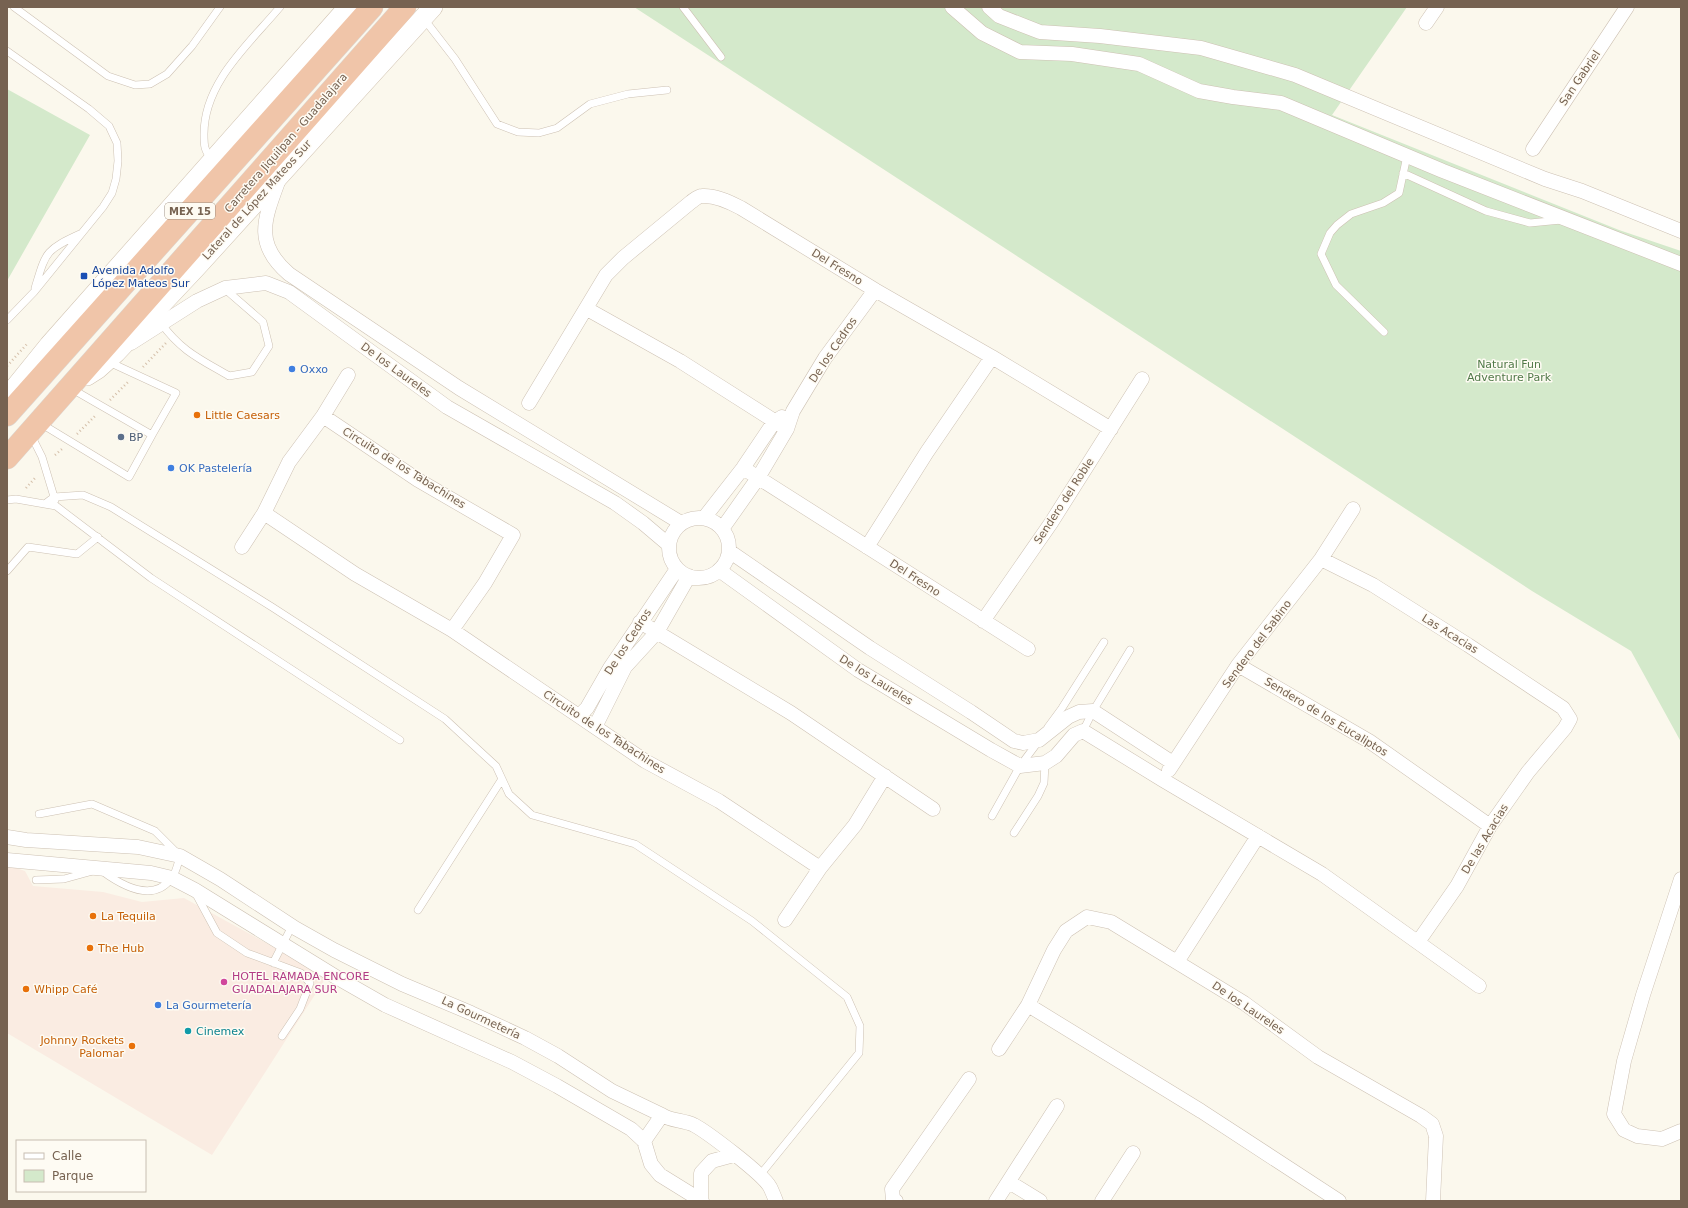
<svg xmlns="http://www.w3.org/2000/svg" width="1688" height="1208" viewBox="0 0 1688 1208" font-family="'DejaVu Sans',sans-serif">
	<rect width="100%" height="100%" fill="#fbf8ed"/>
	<path fill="#faece2" d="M7 865 25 871 33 886 103 892 142 902 184 898 327 976 212 1155 7 1033Z"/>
	<path fill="#d4e9cb" d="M634 7H1407L1332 115 1619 230 1681 251V742L1631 651 1532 591Z
		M7 89 90 135 7 281Z"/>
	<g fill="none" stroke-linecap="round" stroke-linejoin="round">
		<defs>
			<path id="lane" d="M14 7 108 76 135 85 150 84 167 74 192 46 220 7
				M683 7 721 57
				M424 19 455 59 497 124 518 132 539 133 557 128 590 104 628 94 667 90
				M7 51 89 109 109 126 117 143 118 161 116 179 112 193 103 207 34 292 7 320
				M212 159C204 151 204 145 204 134 204 82 249 44 280 7
				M1403 173 1486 211 1530 223 1561 220
				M35 288C46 252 45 250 80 234
				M161 323C181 351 200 359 229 376L252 372 269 346 263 322 225 289
				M1384 332 1336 285 1321 254 1330 233 1337 225 1351 214 1383 203 1399 193 1407 156
				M109 362 176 393 152 435
				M40 423 129 477 152 435 72 389
				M31 435 42 457 55 500
				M7 500 16 499 56 506 151 578 400 740
				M46 503 54 497 83 495 111 507 272 607 445 719 496 766 509 794 532 815 635 844 752 921 847 997 860 1026 859 1053 760 1175
				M7 571 28 547 77 554 98 537
				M1048 727 1062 708 1104 642
				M1083 731 1093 711 1130 650
				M39 814 92 804 155 831 180 856C178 863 176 874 171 879 152 903 121 885 102 871
				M992 816 1020 766 1038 742
				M1014 833 1038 796 1044 783 1045 763
				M36 880 64 879 93 871
				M196 894 217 933 247 953 301 973 310 983 300 1009 282 1036
				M418 910 502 779
				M273 963 292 926"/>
			<path id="street" d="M952 7 982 33 1020 52 1072 54 1139 64 1199 91 1233 97 1281 103 1443 171 1681 264
				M989 7 999 16 1040 32 1100 36 1201 48 1295 75 1545 179 1582 191 1681 231
				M1426 23 1437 7
				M1533 149 1627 7
				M278 182C264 220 254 244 289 274L459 388 681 523
				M587 309 680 361 787 429
				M131 343 197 301 225 288 266 283 289 292 447 407 615 503 643 523 669 545
				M529 403 606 275 623 258 691 202C694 200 698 196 702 196 715 195 730 202 741 208L875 290 992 357 1111 429
				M323 416 418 480 513 535 485 583 452 630
				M743 468 1028 649
				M264 513 355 574 452 630 645 761 719 801 820 868
				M704 518 743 468 774 422 782 417
				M669 548a30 30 0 1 1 60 0a30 30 0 1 1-60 0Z
				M722 529 758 478 787 429 793 411 825 358 875 290
				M242 547 264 513 289 462 323 416 348 375
				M867 547 927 452 992 357
				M729 551 870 648 971 712 1014 741 1023 743 1039 740 1068 717 1079 712 1093 711 1173 763
				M1321 559 1373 585 1468 645 1563 708 1570 719 1565 728 1528 772 1490 826 1457 886 1418 942
				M719 570 858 670 991 750 1020 766 1045 763 1056 756 1074 735 1083 731 1163 780 1322 874 1479 986
				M983 621 1051 523 1142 379
				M640 622 791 713 933 809
				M1238 665 1369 741 1490 826
				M579 716 587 708 610 668 677 569
				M595 727 625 667 657 632 689 576
				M1169 770 1238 665 1321 559 1353 509
				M7 837 26 840 138 847 180 856 220 879 295 928 334 950 402 984 471 1013 525 1038 558 1056 612 1091 662 1115C671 1121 683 1120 694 1125 707 1132 763 1174 770 1187 772 1191 774 1196 776 1201
				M7 860 151 873 172 878 195 890 336 977 385 1005 512 1062 557 1086 631 1129 644 1141 651 1164 660 1175 702 1201
				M1681 879 1643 995 1624 1061 1614 1114 1624 1130 1637 1136 1662 1139 1681 1131
				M785 920 820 868 855 825 885 776
				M1177 962 1258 836
				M1028 1005 1201 1111 1339 1201
				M999 1049 1028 1005 1054 950 1066 931 1087 917 1111 922 1244 1003 1318 1057 1421 1116 1432 1124 1436 1136 1433 1201
				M644 1141 662 1115
				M1009 1182 1040 1201
				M701 1200V1173L712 1161 734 1155
				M896 1201 893 1199 892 1189 969 1079
				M996 1201 1057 1106
				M1102 1201 1133 1153"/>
			<path id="secondary" d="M87 376 98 369 116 353 196 268 433 7
				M7 397 49 345 348 7"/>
			<path id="highway" d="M7 415 372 7
				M7 458 405 7"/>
		</defs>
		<use href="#lane" stroke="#cdc1b3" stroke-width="8"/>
		<use href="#street" stroke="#cdc1b3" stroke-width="15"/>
		<use href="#secondary" stroke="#d0c2b0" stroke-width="20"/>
		<use href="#highway" stroke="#dbd6d2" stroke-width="23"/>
		<path stroke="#d4bfa9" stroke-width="2.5" stroke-dasharray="1 3" stroke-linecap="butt" d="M7 366 27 344
			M143 367 166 343
			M110 400 128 382
			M77 434 96 415
			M55 455 62 449
			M26 488 35 478"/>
		<use href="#lane" stroke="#fff" stroke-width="7"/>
		<use href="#street" stroke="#fff" stroke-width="14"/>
		<use href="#secondary" stroke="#fff" stroke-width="19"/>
		<use href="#highway" stroke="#f0c5a9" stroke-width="22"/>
	</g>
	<rect fill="#1a4fb4" stroke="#fefbf3" stroke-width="1.5" x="80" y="272" width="8" height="8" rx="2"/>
	<g fill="#3f7fe0" stroke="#fefbf3" stroke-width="1.5">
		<circle cx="292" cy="369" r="4"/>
		<circle cx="171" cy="468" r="4"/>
		<circle cx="158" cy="1005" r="4"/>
	</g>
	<g fill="#e8710a" stroke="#fefbf3" stroke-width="1.5">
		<circle cx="197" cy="415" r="4"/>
		<circle cx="93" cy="916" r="4"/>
		<circle cx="90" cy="948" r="4"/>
		<circle cx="26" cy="989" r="4"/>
		<circle cx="132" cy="1046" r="4"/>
	</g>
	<circle fill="#5c6f8a" stroke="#fefbf3" stroke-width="1.5" cx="121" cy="437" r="4"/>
	<circle fill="#d1479c" stroke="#fefbf3" stroke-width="1.5" cx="224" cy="982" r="4"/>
	<circle fill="#0f9aa8" stroke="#fefbf3" stroke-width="1.5" cx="188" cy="1031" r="4"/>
	<g text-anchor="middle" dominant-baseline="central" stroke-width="3" stroke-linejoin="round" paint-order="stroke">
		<rect fill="#fefbf3" stroke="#9f9082" stroke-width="1" x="165" y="203" width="50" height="16" rx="3"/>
		<g font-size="10" font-weight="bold" fill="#766251">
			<text x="190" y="211">MEX 15</text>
		</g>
		<g font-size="11" fill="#766251" stroke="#fefbf3">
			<text transform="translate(1580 78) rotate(-56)">San Gabriel</text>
			<text transform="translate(286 143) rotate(-49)">Carretera Jiquilpan - Guadalajara</text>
			<text transform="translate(257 200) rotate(-48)">Lateral de López Mateos Sur</text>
			<text transform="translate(837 267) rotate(32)">Del Fresno</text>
			<text transform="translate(833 350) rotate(-56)">De los Cedros</text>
			<text transform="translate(396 370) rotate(36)">De los Laureles</text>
			<text transform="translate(404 468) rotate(32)">Circuito de los Tabachines</text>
			<text transform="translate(1064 501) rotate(-57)">Sendero del Roble</text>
			<text transform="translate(915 578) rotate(33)">Del Fresno</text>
			<text transform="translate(1450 634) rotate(32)">Las Acacias</text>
			<text transform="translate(628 642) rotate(-57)">De los Cedros</text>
			<text transform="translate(1257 644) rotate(-53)">Sendero del Sabino</text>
			<text transform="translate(876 680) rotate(32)">De los Laureles</text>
			<text transform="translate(1326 717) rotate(31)">Sendero de los Eucaliptos</text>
			<text transform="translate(604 732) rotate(33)">Circuito de los Tabachines</text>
			<text transform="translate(1485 839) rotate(-59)">De las Acacias</text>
			<text transform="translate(1248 1008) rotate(34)">De los Laureles</text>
			<text transform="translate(481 1018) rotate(25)">La Gourmetería</text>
		</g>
		<g font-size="11" fill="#164399" stroke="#fefbf3" text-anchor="start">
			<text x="92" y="270">Avenida Adolfo<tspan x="92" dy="13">López Mateos Sur</tspan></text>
		</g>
		<g font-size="11" fill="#517a49" stroke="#fefbf3">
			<text x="1509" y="364">Natural Fun<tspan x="1509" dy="13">Adventure Park</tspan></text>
		</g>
		<g font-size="11" fill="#366cbe" stroke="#fefbf3" text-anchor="start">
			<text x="300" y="369">Oxxo</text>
			<text x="179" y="468">OK Pastelería</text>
			<text x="166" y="1005">La Gourmetería</text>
		</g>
		<g font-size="11" fill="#c56008" stroke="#fefbf3" text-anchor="start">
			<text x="205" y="415">Little Caesars</text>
			<text x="101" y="916">La Tequila</text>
			<text x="98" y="948">The Hub</text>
			<text x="34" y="989">Whipp Café</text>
			<text x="124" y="1040" text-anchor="end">Johnny Rockets<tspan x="124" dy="13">Palomar</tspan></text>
		</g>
		<g font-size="11" fill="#4e5e75" stroke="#fefbf3" text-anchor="start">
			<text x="129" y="437">BP</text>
		</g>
		<g font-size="11" fill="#b23c85" stroke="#fefbf3" text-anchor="start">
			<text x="232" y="976">HOTEL RAMADA ENCORE<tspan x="232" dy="13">GUADALAJARA SUR</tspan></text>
		</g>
		<g font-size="11" fill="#0d838f" stroke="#fefbf3" text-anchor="start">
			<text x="196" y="1031">Cinemex</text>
		</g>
	</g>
	<rect width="1688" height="1208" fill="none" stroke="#766251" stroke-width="16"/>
	<rect x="16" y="1140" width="130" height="52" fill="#fefbf3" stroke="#c8beb2"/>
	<rect x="24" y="1153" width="20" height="6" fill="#ffffff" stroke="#c8beb2"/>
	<text x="52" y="1160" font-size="12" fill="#766251">Calle</text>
	<rect x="24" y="1170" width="20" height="12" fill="#d4e9cb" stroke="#c8beb2"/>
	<text x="52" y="1180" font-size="12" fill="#766251">Parque</text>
</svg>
